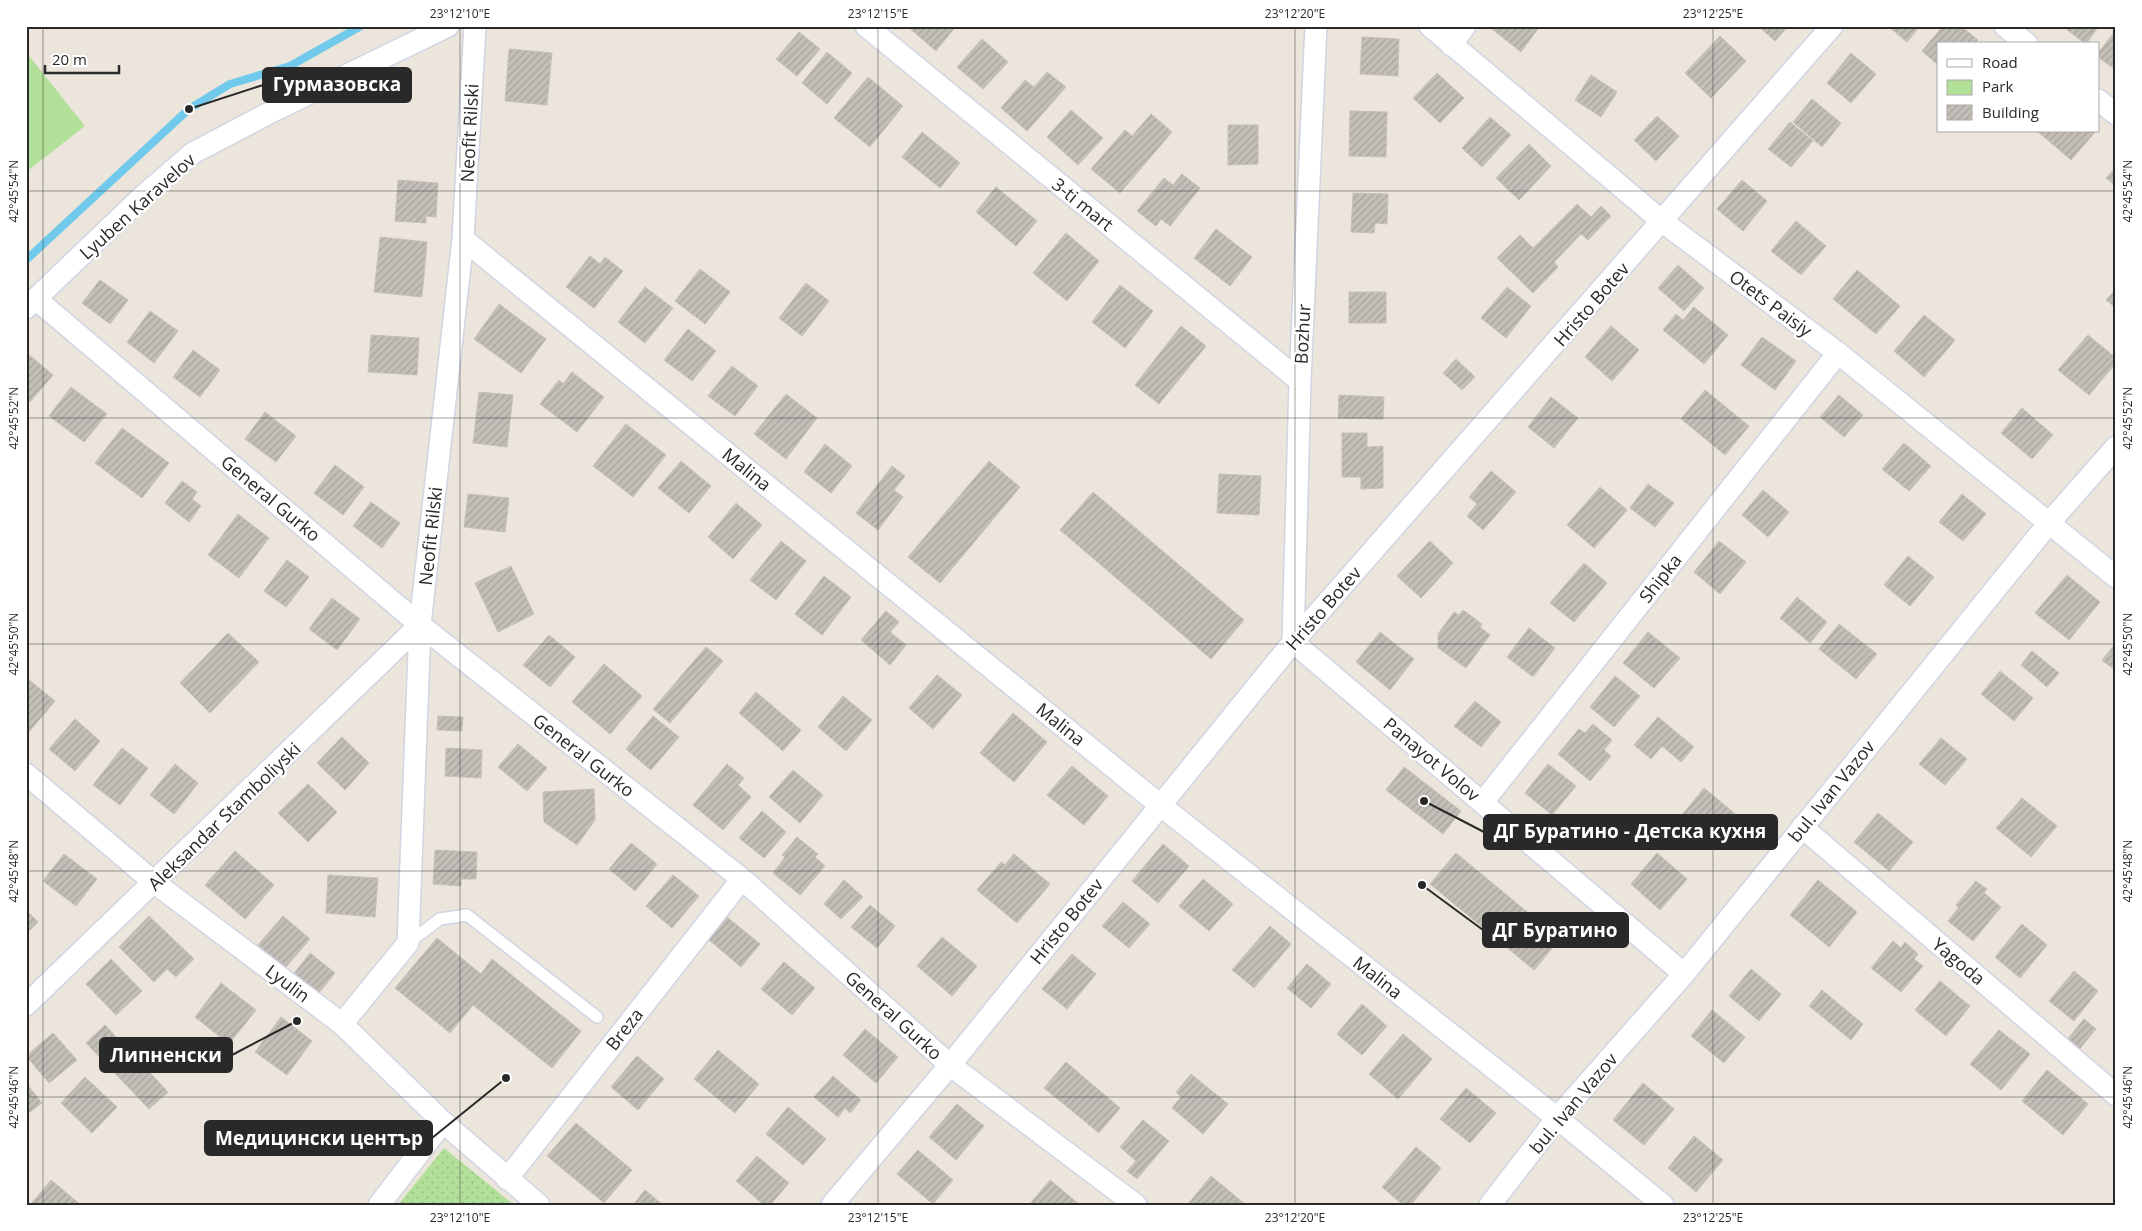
<svg xmlns="http://www.w3.org/2000/svg" width="2142" height="1231" viewBox="0 0 2142 1231" font-family="'Open Sans',sans-serif">
	<defs>
		<pattern id="grass-dots" width="8" height="8" patternUnits="userSpaceOnUse" patternTransform="scale(1.25)"><rect width="8" height="8" fill="#b2e099"/><path d="M2 2h.1M6 6h.1" fill="none" stroke="#99c084" stroke-width="1.8" stroke-linecap="round"/></pattern>
		<pattern id="building-hatch" width="6" height="6" patternUnits="userSpaceOnUse" patternTransform="scale(1.25)"><rect width="6" height="6" fill="#c4beb8"/><path d="M-1 1l2-2M0 6l6-6M5 7l2-2" fill="none" stroke="#a8a39e"/></pattern>
	</defs>
	<rect width="100%" height="100%" fill="#ebe5dc"/>
	<path fill="url(#grass-dots)" d="M444 1148 514 1205H398Z"/>
	<path fill="#b2e099" d="M26 52 85 126 26 172Z"/>
	<g fill="none" stroke-linecap="round" stroke-linejoin="round">
		<path stroke="#71caeb" stroke-width="8" d="M26 260 189 109 230 84 290 66 361 26"/>
	</g>
	<path fill="url(#building-hatch)" stroke="#c6c0b5" d="M907 26H956L936 51Z
		M1488 26H1540L1521 52Z
		M1758 26H1788L1775 41Z
		M1888 26H1920L1907 42Z
		M1943 26H1961L1978 40 1974 44H1938V65L1922 51Z
		M2062 26H2099L2086 44Z
		M2116 30V70L2098 57V53Z
		M799 32 820 49 797 76 776 59Z
		M1720 36 1746 61 1711 98 1685 73Z
		M1362 37 1399 39 1398 76 1360 74Z
		M982 39 1008 62 983 89 957 67Z
		M509 49 552 53 547 105 505 101Z
		M827 52 852 73 827 104 802 83Z
		M1851 53 1876 74 1851 103 1827 83Z
		M1047 72 1066 87 1027 131 1001 108 1025 80 1034 87Z
		M1437 73 1464 98 1440 123 1413 98Z
		M1591 75 1617 92 1601 117 1575 100Z
		M868 77 903 106 870 147 834 118Z
		M1812 99 1841 123 1822 147 1793 122Z
		M1071 110 1103 138 1078 165 1047 137Z
		M1350 111 1387 112 1386 157 1349 156Z
		M1151 114 1172 132 1120 193 1091 169 1125 130 1132 136Z
		M1657 116 1679 136 1656 161 1634 140Z
		M1490 117 1511 135 1482 167 1462 148Z
		M1790 122 1813 141 1791 167 1768 149Z
		M1228 125H1258V164L1228 165Z
		M2037 131H2094L2095 132 2071 160Z
		M922 132 960 163 940 188 902 157Z
		M1529 144 1551 166 1519 200 1496 178Z
		M2116 167V186L2106 178Z
		M1182 174 1200 188 1170 226 1161 219 1156 226 1137 211 1164 178 1173 185Z
		M398 180 438 183 436 217 426 216V223L395 221Z
		M1742 180 1767 201 1743 231 1717 209Z
		M996 187 1037 221 1016 246 976 212Z
		M1353 193 1388 194 1387 224 1375 223 1374 233 1351 232Z
		M1577 204 1591 217 1601 206 1611 216 1588 240 1581 234 1554 262 1558 267 1533 293 1497 258 1520 235 1533 248Z
		M1796 221 1826 246 1801 275 1771 251Z
		M1216 229 1252 257 1230 286 1194 258Z
		M1066 233 1099 261 1067 301 1033 273Z
		M380 237 427 242 422 297 374 292Z
		M590 256 600 264 605 257 623 271 594 308 566 287Z
		M1678 265 1704 288 1684 311 1658 288Z
		M700 269 730 292 705 324 675 301Z
		M1857 270 1900 306 1876 334 1833 299Z
		M100 280 128 300 110 324 82 303Z
		M806 283 829 301 802 336 779 318Z
		M1120 285 1153 311 1125 348 1092 322Z
		M645 287 673 308 645 343 618 322Z
		M1507 287 1531 306 1506 338 1481 318Z
		M2116 289V308L2106 300Z
		M1349 292H1386V323H1349Z
		M499 304 546 339 521 373 474 339Z
		M1694 307 1728 335 1704 364 1663 330 1676 314 1683 320Z
		M150 311 178 331 154 363 127 342Z
		M1924 315 1955 340 1924 377 1894 351Z
		M1181 326 1206 346 1159 404 1135 385Z
		M1611 326 1639 350 1612 381 1585 357Z
		M688 329 716 351 692 381 664 360Z
		M371 335 419 338 417 375 368 372Z
		M2088 335 2116 358V363L2089 395 2058 370Z
		M1762 337 1796 361 1775 390 1741 365Z
		M193 350 220 370 200 397 173 377Z
		M28 354 53 375 30 402 26 399Z
		M1456 359 1475 377 1462 390 1443 373Z
		M732 366 758 386 735 416 708 396Z
		M572 372 604 397 577 432 540 404 559 380 563 384Z
		M71 387 107 414 84 442 49 416Z
		M1705 390 1749 426 1725 455 1681 419Z
		M479 392 513 395 507 447 473 443Z
		M786 394 817 418 786 459 754 434Z
		M1339 395 1384 397 1383 419 1338 418Z
		M1839 395 1863 415 1844 437 1820 417Z
		M1551 397 1578 418 1554 448 1528 427Z
		M2022 408 2053 435 2032 459 2001 433Z
		M265 412 296 436 276 462 245 439Z
		M626 424 666 455 633 497 593 466Z
		M122 428 169 463 142 498 95 463Z
		M1342 433H1367V447L1383 446V488L1361 489V477H1342Z
		M1904 443 1931 466 1909 491 1882 469Z
		M825 444 852 466 831 493 804 472Z
		M681 461 711 486 689 513 658 488Z
		M989 461 1020 487 940 583 908 557Z
		M335 465 364 487 343 515 314 493Z
		M892 466 905 476 894 490 903 497 878 530 856 513Z
		M1491 471 1516 492 1483 530 1467 516 1477 504 1469 497Z
		M1219 474 1261 476 1259 515 1217 513Z
		M182 481 197 492 192 499 201 506 189 522 165 503Z
		M1648 484 1674 503 1655 527 1630 508Z
		M1600 487 1627 510 1594 548 1567 525Z
		M1763 490 1789 512 1768 537 1742 515Z
		M1093 492 1244 620 1211 659 1060 530Z
		M468 494 509 498 505 532 464 527Z
		M1962 494 1986 514 1963 541 1939 522Z
		M371 502 400 523 382 548 353 526Z
		M736 503 762 525 733 559 708 537Z
		M238 514 269 538 239 578 208 555Z
		M781 541 806 561 776 600 750 580Z
		M1430 541 1453 563 1421 598 1397 576Z
		M1719 541 1746 562 1720 594 1694 572Z
		M1908 556 1934 577 1910 606 1884 585Z
		M287 560 309 577 286 607 264 591Z
		M1584 563 1607 583 1574 622 1550 603Z
		M511 566 534 614 498 632 475 583Z
		M2067 575 2100 602 2069 640 2035 613Z
		M824 576 851 597 822 635 795 614Z
		M1797 597 1827 622 1810 643 1780 618Z
		M332 598 360 619 337 650 309 629Z
		M1463 610 1482 624 1480 627 1490 635 1466 668 1438 648V634L1454 612 1459 615Z
		M886 611 899 622 890 632 906 645 890 665 861 640Z
		M1839 624 1877 654 1856 679 1819 649Z
		M1529 628 1555 648 1533 677 1507 657Z
		M1380 632 1414 659 1390 690 1356 662Z
		M1648 632 1680 658 1654 688 1623 663Z
		M228 633 259 662 210 713 180 683Z
		M549 635 575 657 550 687 523 665Z
		M2116 643V671L2102 660Z
		M706 647 723 661 670 723 653 709Z
		M2032 651 2059 673 2047 687 2021 665Z
		M604 664 642 696 610 734 572 702Z
		M2000 671 2033 698 2014 721 1981 694Z
		M937 675 962 695 933 729 909 708Z
		M1615 676 1640 696 1614 727 1590 707Z
		M28 679 55 701 28 733 26 681Z
		M756 692 801 730 783 751 739 713Z
		M843 696 872 720 846 751 818 727Z
		M1475 701 1501 722 1481 747 1454 726Z
		M1013 713 1047 742 1014 782 980 753Z
		M438 716 463 717 462 731 437 730Z
		M653 716 679 737 651 770 626 749Z
		M1658 717 1694 747 1681 762 1662 746 1651 759 1634 745Z
		M75 719 100 741 75 771 49 749Z
		M1593 724 1612 740 1604 750 1611 756 1590 781 1558 754 1579 729 1585 733Z
		M342 737 369 763 345 790 317 763Z
		M1941 738 1967 759 1945 785 1919 764Z
		M518 744 547 768 527 791 498 767Z
		M122 748 148 768 120 805 93 785Z
		M446 748 482 750 481 778 445 776Z
		M175 764 198 783 174 814 150 795Z
		M727 764 744 778 738 785 751 797 723 830 693 805Z
		M1548 764 1576 786 1552 815 1525 793Z
		M1072 766 1108 796 1084 825 1047 795Z
		M1404 767 1461 811 1443 834 1386 790Z
		M793 770 823 795 800 823 769 797Z
		M308 784 337 812 308 842 278 813Z
		M1704 788 1739 817 1717 844 1682 815Z
		M594 789 595 820 577 845 544 822 543 792Z
		M2022 798 2057 826 2031 857 1996 828Z
		M762 811 786 832 764 858 739 838Z
		M1878 813 1913 842 1889 871 1854 842Z
		M797 837 818 854 815 857 825 866 800 895 773 873 785 857 782 855Z
		M631 843 657 864 635 891 609 869Z
		M1163 844 1189 866 1158 903 1132 881Z
		M435 850 477 852 476 879H461V886L433 884Z
		M235 851 274 885 245 919 205 885Z
		M1456 853 1560 939 1534 970 1430 884Z
		M1657 853 1687 879 1660 910 1631 884Z
		M64 854 97 879 76 906 43 881Z
		M1014 854 1050 884 1017 923 977 890 1001 862 1005 865Z
		M328 875 378 878 375 917 326 913Z
		M673 875 699 896 672 928 646 906Z
		M1203 879 1233 904 1209 931 1179 906Z
		M844 880 863 897 841 919 824 904Z
		M1818 880 1857 912 1829 947 1790 915Z
		M1976 881 1987 889 1984 893 2001 907 1973 941 1948 921 1959 907 1956 905Z
		M1123 902 1150 924 1129 948 1102 926Z
		M870 905 895 926 877 948 851 927Z
		M26 910 38 922 26 934Z
		M149 916 194 959 176 977 167 969 154 982 119 947Z
		M283 916 310 939 285 968 258 945Z
		M727 917 760 944 741 967 708 939Z
		M2022 924 2047 945 2020 978 1995 957Z
		M1270 926 1291 944 1254 988 1232 970Z
		M942 937 977 966 952 996 917 966Z
		M437 938 481 974 492 959 581 1031 552 1068 473 1005 450 1033 395 988Z
		M1893 941 1901 948 1905 942 1918 954 1914 959 1923 966 1901 992 1871 968Z
		M310 953 335 973 314 999 289 980Z
		M1072 954 1096 974 1067 1009 1042 989Z
		M111 959 142 991 116 1015 86 984Z
		M784 962 815 988 792 1015 761 989Z
		M1307 964 1331 984 1311 1008 1287 988Z
		M1751 969 1781 994 1759 1021 1729 996Z
		M2074 971 2098 991 2074 1021 2049 1001Z
		M1940 981 1970 1006 1946 1036 1915 1010Z
		M221 983 256 1010 229 1044 195 1017Z
		M1822 990 1863 1024 1851 1040 1809 1006Z
		M1362 1004 1387 1026 1362 1055 1337 1034Z
		M1712 1010 1745 1037 1724 1063 1691 1036Z
		M281 1017 312 1041 287 1075 255 1052Z
		M2084 1019 2096 1029 2078 1051 2066 1041Z
		M105 1025 168 1092 149 1109 86 1043Z
		M865 1029 898 1057 876 1083 843 1055Z
		M1999 1030 2030 1054 2001 1090 1970 1064Z
		M53 1033 77 1060 49 1083 26 1056Z
		M1403 1034 1432 1059 1398 1099 1369 1074Z
		M718 1050 759 1084 735 1113 694 1079Z
		M637 1056 664 1079 638 1110 611 1087Z
		M1066 1062 1120 1108 1099 1133 1044 1088Z
		M2047 1070 2088 1104 2063 1135 2022 1101Z
		M1191 1074 1228 1104 1203 1134 1172 1108 1181 1097 1176 1092Z
		M833 1076 861 1100 850 1113 845 1108 838 1117 814 1097Z
		M85 1077 117 1107 92 1133 61 1103Z
		M26 1083 42 1103 26 1115Z
		M1643 1083 1674 1109 1644 1145 1613 1120Z
		M1466 1088 1496 1113 1470 1143 1440 1119Z
		M957 1104 984 1126 956 1160 929 1137Z
		M788 1107 826 1139 803 1165 766 1134Z
		M1143 1120 1169 1141 1137 1179 1127 1171 1136 1161 1120 1147Z
		M576 1123 632 1170 604 1203 547 1156Z
		M1694 1136 1723 1160 1696 1192 1668 1168Z
		M1416 1147 1441 1168 1411 1205H1403L1382 1187Z
		M918 1150 953 1180 933 1204 897 1174Z
		M757 1156 789 1183 770 1205H764L736 1181Z
		M1211 1176 1246 1205 1188 1204Z
		M51 1180 81 1205 31 1204Z
		M1050 1180 1080 1205H1029Z
		M645 1190 663 1205H633Z"/>
	<g fill="none" stroke-linecap="round" stroke-linejoin="round">
		<defs>
			<path id="service" d="M408 943 440 919 467 915 597 1017"/>
			<path id="minor" d="M866 26 1300 381
				M1316 26 1300 381 1293 642 1684 974
				M1430 26 1663 222 1838 353 2116 577
				M2005 26 2027 44
				M1451 45 1465 26
				M2098 100 2116 114
				M463 239 1160 805 1557 1118 1663 1205
				M36 299 420 625 742 879 950 1065 1136 1205
				M26 308 143 196 193 153 271 112 448 26
				M26 774 155 883 342 1024 443 1122 539 1205
				M1483 802 1838 353
				M1802 827 2116 1095
				M26 1005 420 625
				M342 1024 408 943 420 625 463 239 475 26
				M507 1179 742 879
				M379 1205 443 1122
				M832 1205 950 1065 1293 642 1832 26
				M1490 1205 1557 1118 1684 974 2049 523 2116 447"/>
		</defs>
		<use href="#service" stroke="#d1d4e2" stroke-width="14"/>
		<use href="#minor" stroke="#d1d4e2" stroke-width="24"/>
		<use href="#service" stroke="#fff" stroke-width="11"/>
		<use href="#minor" stroke="#fff" stroke-width="21"/>
	</g>
	<path fill="none" stroke="#292929" stroke-width="1" stroke-opacity="0.45" d="M43 26V1205M460 26V1205M878 26V1205M1295 26V1205M1713 26V1205M26 191H2116M26 418H2116M26 644H2116M26 871H2116M26 1097H2116"/>
	<g text-anchor="middle" dominant-baseline="central" stroke-width="5" stroke-linejoin="round" paint-order="stroke">
		<g font-size="18" fill="#292929" stroke="#fff">
			<text transform="translate(469 133) rotate(-87)">Neofit Rilski</text>
			<text transform="translate(1083 204) rotate(39)">3-ti mart</text>
			<text transform="translate(137 206) rotate(-42)">Lyuben Karavelov</text>
			<text transform="translate(1771 303) rotate(37)">Otets Paisiy</text>
			<text transform="translate(1591 304) rotate(-49)">Hristo Botev</text>
			<text transform="translate(1302 334) rotate(-87)">Bozhur</text>
			<text transform="translate(747 469) rotate(39)">Malina</text>
			<text transform="translate(271 498) rotate(40)">General Gurko</text>
			<text transform="translate(430 536) rotate(-84)">Neofit Rilski</text>
			<text transform="translate(1660 578) rotate(-52)">Shipka</text>
			<text transform="translate(1323 608) rotate(-49)">Hristo Botev</text>
			<text transform="translate(1061 724) rotate(39)">Malina</text>
			<text transform="translate(584 755) rotate(38)">General Gurko</text>
			<text transform="translate(1432 759) rotate(40)">Panayot Volov</text>
			<text transform="translate(1831 791) rotate(-51)">bul. Ivan Vazov</text>
			<text transform="translate(224 816) rotate(-44)">Aleksandar Stamboliyski</text>
			<text transform="translate(1066 921) rotate(-51)">Hristo Botev</text>
			<text transform="translate(1959 961) rotate(40)">Yagoda</text>
			<text transform="translate(1378 977) rotate(38)">Malina</text>
			<text transform="translate(288 983) rotate(37)">Lyulin</text>
			<text transform="translate(894 1015) rotate(42)">General Gurko</text>
			<text transform="translate(624 1029) rotate(-52)">Breza</text>
			<text transform="translate(1573 1103) rotate(-50)">bul. Ivan Vazov</text>
		</g>
	</g>
	<path fill="none" stroke="#292929" stroke-width="2" d="M189 109L263 85M1424 801L1484 832M1422 885L1483 930M297 1021L232 1055M506 1078L432 1138"/>
	<g fill="#292929" stroke="#fff" stroke-width="2">
		<circle cx="189" cy="109" r="5"/>
		<circle cx="1424" cy="801" r="5"/>
		<circle cx="1422" cy="885" r="5"/>
		<circle cx="297" cy="1021" r="5"/>
		<circle cx="506" cy="1078" r="5"/>
	</g>
	<g fill="#292929" stroke="#292929" stroke-width="2">
		<rect x="263" y="68" width="148" height="34" rx="5"/>
		<rect x="1484" y="815" width="293" height="34" rx="5"/>
		<rect x="1483" y="913" width="145" height="34" rx="5"/>
		<rect x="100" y="1038" width="132" height="34" rx="5"/>
		<rect x="205" y="1121" width="227" height="34" rx="5"/>
	</g>
	<g font-size="19" text-anchor="middle" font-weight="bold" fill="#fff">
		<text x="337" y="91">Гурмазовска</text>
		<text x="1630" y="838">ДГ Буратино - Детска кухня</text>
		<text x="1555" y="937">ДГ Буратино</text>
		<text x="166" y="1062">Липненски</text>
		<text x="319" y="1145">Медицински център</text>
	</g>
	<rect width="2142" height="1231" fill="none" stroke="#ffffff" stroke-width="55"/>
	<rect x="1937" y="42" width="162" height="90" fill="#ffffff" stroke="#a9a9a9"/>
	<rect x="1947" y="59" width="25" height="8" fill="#ffffff" stroke="#a9a9a9"/>
	<text x="1982" y="68" font-size="15" fill="#292929">Road</text>
	<rect x="1947" y="80" width="25" height="15" fill="#b2e099" stroke="#a9a9a9"/>
	<text x="1982" y="92" font-size="15" fill="#292929">Park</text>
	<rect x="1947" y="105" width="25" height="15" fill="url(#building-hatch)" stroke="#a9a9a9"/>
	<text x="1982" y="118" font-size="15" fill="#292929">Building</text>
	<path d="M45 65v8h74v-8" fill="none" stroke="#292929" stroke-width="2.5"/>
	<text x="52" y="65" font-size="15" fill="#292929" stroke="#ffffff" stroke-width="4" paint-order="stroke">20 m</text>
	<rect x="28" y="28" width="2086" height="1176" fill="none" stroke="#292929" stroke-width="2"/>
	<g font-size="12" text-anchor="middle" fill="#292929">
		<text x="460" y="18">23°12'10"E</text>
		<text x="878" y="18">23°12'15"E</text>
		<text x="1295" y="18">23°12'20"E</text>
		<text x="1713" y="18">23°12'25"E</text>
		<text transform="translate(14 191) rotate(-90)" y="4">42°45'54"N</text>
		<text transform="translate(2128 191) rotate(-90)" y="4">42°45'54"N</text>
		<text transform="translate(14 418) rotate(-90)" y="4">42°45'52"N</text>
		<text transform="translate(2128 418) rotate(-90)" y="4">42°45'52"N</text>
		<text transform="translate(14 644) rotate(-90)" y="4">42°45'50"N</text>
		<text transform="translate(2128 644) rotate(-90)" y="4">42°45'50"N</text>
		<text transform="translate(14 871) rotate(-90)" y="4">42°45'48"N</text>
		<text transform="translate(2128 871) rotate(-90)" y="4">42°45'48"N</text>
		<text transform="translate(14 1097) rotate(-90)" y="4">42°45'46"N</text>
		<text transform="translate(2128 1097) rotate(-90)" y="4">42°45'46"N</text>
		<text x="460" y="1222">23°12'10"E</text>
		<text x="878" y="1222">23°12'15"E</text>
		<text x="1295" y="1222">23°12'20"E</text>
		<text x="1713" y="1222">23°12'25"E</text>
	</g>
</svg>
